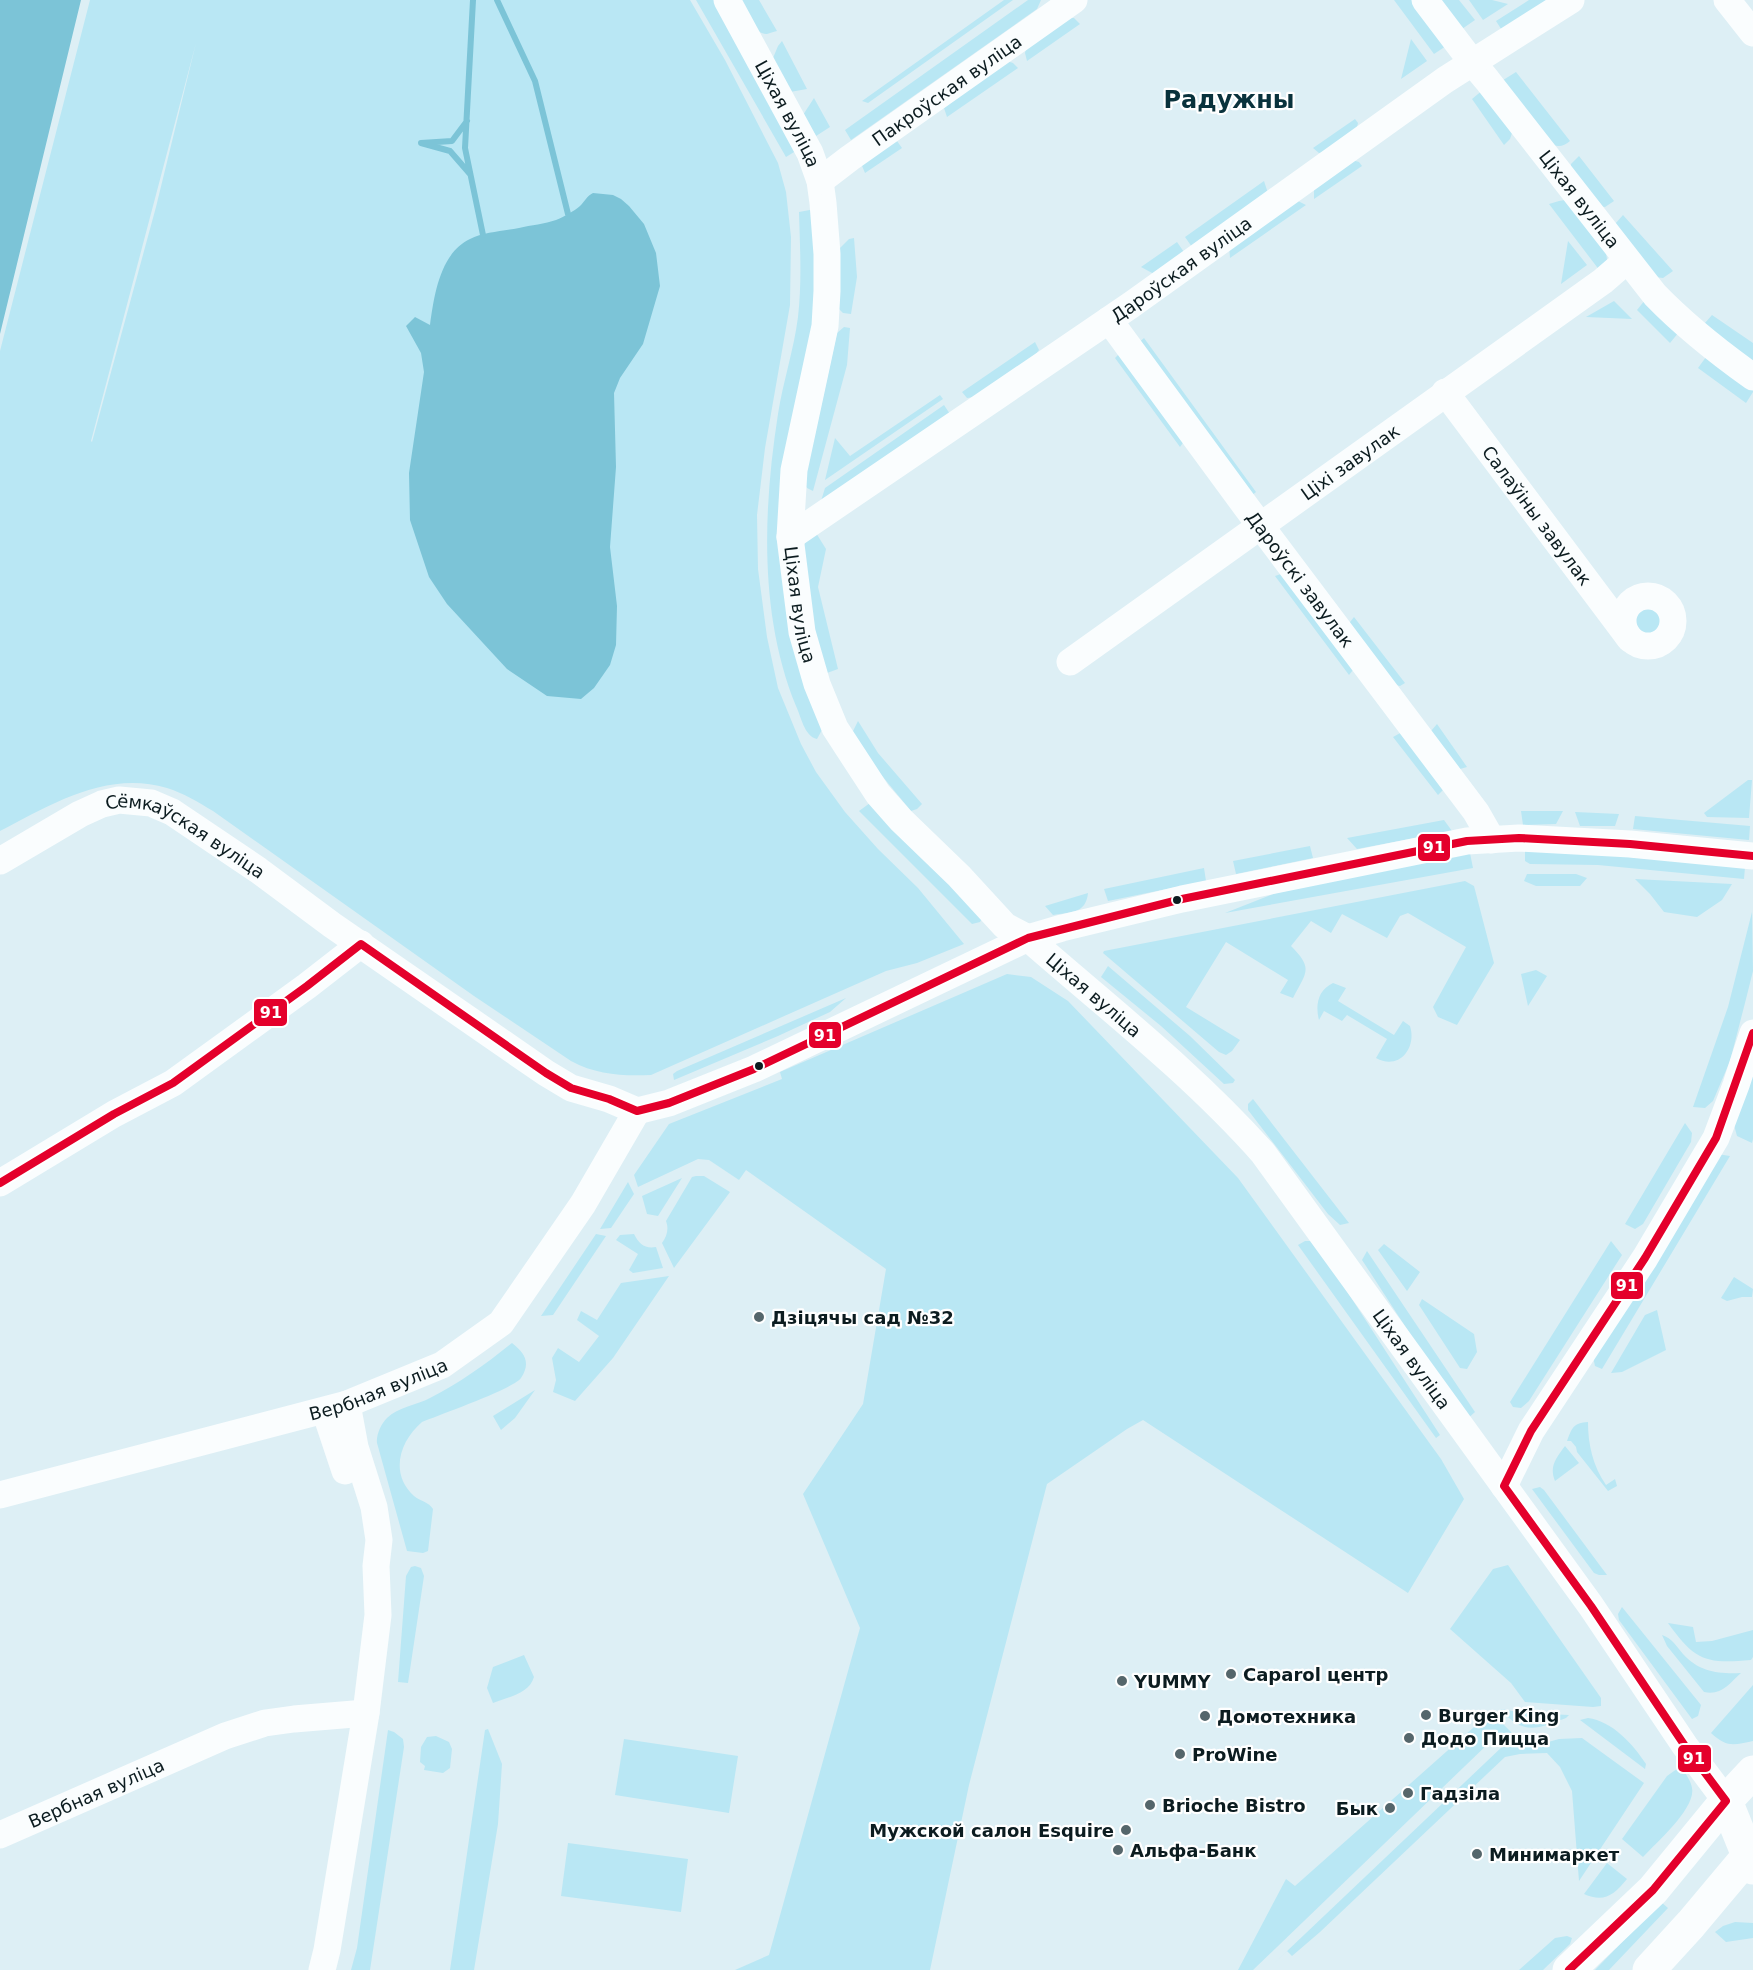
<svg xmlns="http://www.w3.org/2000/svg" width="1753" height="1970" viewBox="0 0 1753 1970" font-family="'DejaVu Sans',sans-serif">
	<rect width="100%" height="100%" fill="#ddeff5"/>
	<path fill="#b9e7f4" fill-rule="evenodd" d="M90 0H690L725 60 778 163 786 192 791 237 790 305 765 448 757 515 758 569 767 637 778 688 801 744 816 772 845 812 878 849 918 888 964 944 917 963 886 971 651 1075C622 1076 597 1075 571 1061L474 996 213 811C198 802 183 793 167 788 107 770 52 804 0 831V351ZM196 43 156 207 92 442 91 441Z
		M696 0H717L799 149 786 157Z
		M740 0H759L777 31C773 32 770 33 767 34 754 35 745 10 740 0Z
		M1004 0H1013L868 103 862 101Z
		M1028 0H1041L1037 9 851 140 845 130Z
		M1394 0H1412L1446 46 1434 54Z
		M1439 0H1459L1475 20 1462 29Z
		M1469 0H1492L1508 4 1483 20Z
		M1529 0H1553L1503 32 1496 21Z
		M1066 18H1074L1080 24 1027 61 1025 53 1027 44Z
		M1411 39 1427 61 1401 79Z
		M782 41 807 89 790 92 773 58 778 46Z
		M1007 61 1013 63 1018 68 947 117 944 108Z
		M1516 72 1570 141C1564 146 1560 147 1553 145L1500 82Z
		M1484 89 1512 133 1510 139 1504 145 1472 99Z
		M814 98 830 127 816 136 803 115Z
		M1355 119 1358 123 1356 131 1325 152 1319 153 1313 148Z
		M897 141 902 148 865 173 860 161Z
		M1579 156 1614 201 1605 207 1597 206 1571 171V164Z
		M1352 160 1359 162 1362 166 1314 199V185Z
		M1264 181 1268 193 1192 247 1185 237Z
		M1296 200 1306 205 1230 258 1229 245Z
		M1565 200 1606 252 1607 260 1600 271 1549 204 1559 201Z
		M815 209 819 289 788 450 823 728 817 739C804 736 801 716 796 706 759 615 763 510 778 414 783 382 794 349 798 317 802 282 800 247 799 212Z
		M1623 215 1673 271 1663 278 1655 277 1615 224Z
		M854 238 857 277 851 314 843 313 838 308 839 249 849 239Z
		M1568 241 1587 265 1561 284Z
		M1177 242 1184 252 1154 274 1141 267Z
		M1645 300 1679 332 1670 343 1637 310Z
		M1614 301 1632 319 1586 317Z
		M1712 315 1753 343V368L1706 330 1705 323Z
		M844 327 850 328 847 365 813 491 807 488 804 484 837 333Z
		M1144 338 1256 492 1250 497 1136 345Z
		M1035 342 1039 350 1033 358 975 397 967 398 962 392Z
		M1122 351 1185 440 1180 447 1115 358Z
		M1706 357 1753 388V392L1746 403 1698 368Z
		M940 395 943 399 825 480 835 438 850 456Z
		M944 405 950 414 821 501 825 488Z
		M816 533 826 549 818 587 838 669 827 673 806 599 804 545 806 540Z
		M1281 574 1353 670 1349 675 1275 576Z
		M1634 621a15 15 0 1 1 30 0a15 15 0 1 1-30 0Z
		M1354 617 1405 683 1400 686 1395 685 1350 625V622Z
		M858 721 878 753 922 804 917 809 911 811 864 754 852 733Z
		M1437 724 1467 767 1460 769 1431 731Z
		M1402 732 1443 790 1438 795 1393 737Z
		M1748 780H1752L1749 818 1707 817 1704 813Z
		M870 803 985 913 980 922 972 924 859 811Z
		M1521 811H1563L1556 824 1523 825Z
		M1575 812 1619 814 1615 826H1580Z
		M1635 816 1750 826 1749 840 1633 829Z
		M1444 820 1452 831 1357 849 1347 838Z
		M1310 846 1313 858 1236 874 1233 861Z
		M1525 850 1584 853 1745 867 1744 879 1598 865 1530 864 1525 861Z
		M1470 853 1473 868 1225 913 1276 893Z
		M1204 868 1206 881 1108 901 1104 889Z
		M1527 874H1576L1587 878 1580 886H1536L1524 881Z
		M1635 879 1732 884 1722 900 1697 917 1664 912 1650 894Z
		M1465 881 1474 886 1494 963 1457 1025 1438 1017 1433 1007 1466 947 1408 913 1400 916 1387 938 1342 914 1331 933 1311 921 1291 946C1314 969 1306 972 1293 998L1280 993 1288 980 1226 942 1186 1007 1240 1040 1232 1051 1226 1055 1219 1052 1103 953 1104 951Z
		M1088 893C1086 914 1070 912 1053 915L1045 906Z
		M1752 912 1753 971 1745 1003 1730 1061 1713 1101 1705 1108 1693 1107 1728 1007Z
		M1108 966 1190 1036 1235 1080 1233 1083 1224 1084 1161 1026 1101 977Z
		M1536 970 1547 976 1528 1006 1521 974Z
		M1007 974 1031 977 1068 1001 1238 1178 1441 1459 1464 1499 1408 1593 1143 1420 1127 1429 1047 1484 969 1785 930 1970H735L769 1955 860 1628 803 1494 863 1404 886 1269 746 1170 739 1180 709 1160 698 1159 638 1187 634 1175 669 1124 782 1079 780 1072Z
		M1333 983 1346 988 1338 1001 1394 1035 1403 1021 1410 1026C1417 1048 1399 1071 1376 1058L1387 1039 1347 1015 1342 1021 1324 1011 1319 1020C1315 1005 1318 990 1333 983Z
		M846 998 830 1012 778 1036 674 1080 673 1074 677 1071Z
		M1753 1073V1139L1752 1143 1737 1136 1734 1125Z
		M1253 1099 1349 1223 1340 1225 1328 1214 1248 1110V1104Z
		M1685 1123 1692 1133 1691 1142 1643 1224 1635 1229 1625 1224Z
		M1717 1154 1730 1156 1602 1369 1595 1366 1593 1357Z
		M696 1176H704L730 1192 674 1268 662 1243C667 1236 669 1229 666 1221L692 1177Z
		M682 1178 658 1216 647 1214 642 1196Z
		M628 1182 634 1194 611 1228 600 1229Z
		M596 1234 606 1236 553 1315 541 1316Z
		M634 1234C639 1244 645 1249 656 1247L663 1268 633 1273 629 1270 638 1254 616 1240 620 1235Z
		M1305 1241H1311L1317 1245 1440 1435 1436 1438 1298 1245Z
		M1611 1241 1622 1255 1529 1401 1521 1408 1513 1407 1510 1402Z
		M1384 1244 1420 1272 1407 1291 1378 1250Z
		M1367 1251 1475 1412 1466 1420 1366 1266 1362 1260Z
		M669 1276 613 1358 575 1401 553 1392 556 1380 552 1358 558 1348 579 1362 599 1336 577 1320 581 1311 597 1320 621 1283Z
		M1734 1277 1753 1289 1752 1297H1742L1727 1301 1721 1298Z
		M1422 1299 1474 1334 1477 1352 1467 1369 1460 1368 1419 1305Z
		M1657 1310 1666 1350 1622 1372 1611 1373 1645 1315Z
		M512 1343C525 1353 531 1363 521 1378 513 1389 439 1415 422 1422 400 1441 389 1473 414 1496 420 1501 429 1502 433 1509L428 1551 423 1553 407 1551 377 1443C376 1435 381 1424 387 1418 398 1407 417 1405 430 1398 460 1383 486 1364 512 1343Z
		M535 1390 515 1418 501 1430 493 1416Z
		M1588 1422C1588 1445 1593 1466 1606 1485L1615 1479 1617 1486 1608 1491 1577 1452 1576 1447 1571 1441H1567C1572 1428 1573 1423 1588 1422Z
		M1565 1446 1579 1463 1555 1481C1549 1467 1556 1458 1565 1446Z
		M1540 1487 1544 1490 1607 1575H1599L1594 1573 1532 1489Z
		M1508 1565 1601 1698V1706L1593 1707 1525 1702 1511 1683 1450 1629 1493 1569Z
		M415 1566 421 1568 424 1576 408 1683 398 1682 406 1576 411 1567Z
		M1622 1607 1701 1705 1698 1716 1692 1719 1619 1620 1618 1614Z
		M1668 1623 1693 1627 1696 1642 1712 1641 1753 1630V1657L1751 1660C1706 1664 1695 1661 1668 1623Z
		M1662 1635C1672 1638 1677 1647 1683 1654 1699 1672 1719 1674 1741 1673 1729 1684 1721 1696 1704 1692L1667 1646Z
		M524 1655 534 1677C529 1694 508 1697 493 1703L487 1688 493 1667Z
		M1753 1685V1741C1734 1745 1727 1748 1711 1733Z
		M1500 1709 1525 1713 1569 1715 1566 1718C1537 1729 1524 1736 1500 1709Z
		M1491 1712 1512 1733 1502 1734 1491 1741 1253 1970H1238L1286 1879 1295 1886Z
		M1588 1718C1612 1721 1633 1744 1646 1764L1645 1769 1580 1720Z
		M488 1729 502 1764 498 1824 474 1970H450L485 1730Z
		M388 1730 394 1732 403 1739 404 1747 370 1970H351L357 1948Z
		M436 1736 449 1742 452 1749 450 1768 443 1773 424 1770 425 1766 420 1762 421 1747 427 1737Z
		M1582 1738 1644 1783 1579 1881 1572 1791 1560 1767 1547 1753 1520 1754 1505 1757 1320 1932 1292 1956 1287 1951 1267 1970 1504 1745 1534 1746 1559 1739Z
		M624 1739 738 1756 729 1813 615 1795Z
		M1681 1766C1685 1773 1691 1781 1692 1788 1696 1808 1657 1842 1643 1857L1622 1839 1667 1776Z
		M568 1843 688 1859 681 1912 561 1896Z
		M1607 1863 1627 1879C1614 1895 1604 1903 1584 1894Z
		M1661 1902 1668 1908 1609 1970H1595Z
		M1735 1922 1753 1923V1938L1726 1942 1715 1932 1723 1926Z
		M1567 1936 1572 1938 1570 1944 1543 1970H1519L1555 1938Z"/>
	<path fill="#7cc4d7" d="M0 0H81L0 334Z
		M593 193 613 195 621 199 629 206 644 224 656 253 660 286 643 344 620 378 614 393 616 467 610 547 617 606 616 645 610 665 594 688 581 699 547 696 507 669 447 604 429 577 410 520 409 473 424 372 421 353 406 326 415 317 430 325C434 296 440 253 470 239 484 232 504 231 519 228 531 225 545 224 556 220 564 217 574 211 580 206 585 201 587 196 593 193Z"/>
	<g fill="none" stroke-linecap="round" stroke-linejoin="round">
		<path stroke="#7cc4d7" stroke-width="6" d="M473 0 465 148 483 235
			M497 0 535 81 568 214
			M467 121 452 141 421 143 450 151 470 174"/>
		<g stroke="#fafdfe" stroke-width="27">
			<path id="s1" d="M727 0 810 153 820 181 823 203 827 254V291L825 326 794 470 790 537 802 632 817 684 835 728 878 794 901 820 959 876 1005 926 1028 938C1108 1008 1192 1073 1263 1153L1591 1606 1685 1746 1726 1801"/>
			<path id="s2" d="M1425 0 1472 62 1487 80 1655 295C1685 326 1718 352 1753 377"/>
			<path d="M1727 0 1753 33"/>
			<path id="s3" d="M820 181 850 158 1074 0"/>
			<path id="s4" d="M1109 320 1247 508 1476 812 1492 840"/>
			<path id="s5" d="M1445 392 1630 639"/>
			<path id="s6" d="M790 537 1131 305 1445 80 1571 0"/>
			<circle cx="1648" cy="621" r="25"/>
			<path id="s7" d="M1070 662 1603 281 1626 261"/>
			<path id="s8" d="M0 861 80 814 102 804 119 800 151 803 172 812 258 870 332 925 546 1073 571 1088 609 1099 637 1111 669 1103 754 1069 1028 938 1062 928 1182 899 1467 841 1519 838 1630 844 1753 856"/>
			<path d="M0 1183 114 1114 173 1083 307 986 361 944"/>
			<path d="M325 1411 345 1471"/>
			<path d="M1504 1486 1531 1431 1645 1258 1716 1138 1736 1085 1753 1033"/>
			<path id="s9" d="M0 1495 347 1404 442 1365 501 1323 583 1204 637 1111"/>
			<path id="s10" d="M0 1835 225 1736 265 1723 294 1719 366 1713"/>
			<path d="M322 1970 327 1950 366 1713 378 1615 376 1566 379 1540 374 1507 355 1447 347 1404"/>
		</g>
		<path stroke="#fafdfe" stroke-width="33" d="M1726 1801 1753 1868
			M1569 1970 1653 1890 1726 1801 1753 1772
			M1649 1970 1691 1924 1753 1850"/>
		<defs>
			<path id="bus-1" d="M0 1183 114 1114 173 1083 307 986 361 944 546 1073 571 1088 609 1099 637 1111 669 1103 754 1069 1028 938 1182 899 1467 841 1519 838 1630 844 1753 856
				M1569 1970 1653 1890 1726 1801 1685 1746 1591 1606 1504 1486 1531 1431 1645 1258 1716 1138 1753 1033"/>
		</defs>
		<use href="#bus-1" stroke="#fff" stroke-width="12"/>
		<use href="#bus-1" stroke="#e4002b" stroke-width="8"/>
	</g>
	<g fill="#0c1c20" stroke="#fff" stroke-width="2">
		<circle cx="1177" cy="900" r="5"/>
		<circle cx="759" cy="1066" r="5"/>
	</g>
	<g fill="#55666b" stroke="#fff" stroke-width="2">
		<circle cx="759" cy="1317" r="6"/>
		<circle cx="1231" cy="1674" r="6"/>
		<circle cx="1122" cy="1681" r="6"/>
		<circle cx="1426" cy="1715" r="6"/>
		<circle cx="1205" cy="1716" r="6"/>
		<circle cx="1409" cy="1738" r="6"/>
		<circle cx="1180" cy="1754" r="6"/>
		<circle cx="1408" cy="1793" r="6"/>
		<circle cx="1150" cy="1805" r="6"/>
		<circle cx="1390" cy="1808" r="6"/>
		<circle cx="1126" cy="1830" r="6"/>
		<circle cx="1118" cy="1850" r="6"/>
		<circle cx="1477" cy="1854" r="6"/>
	</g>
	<g text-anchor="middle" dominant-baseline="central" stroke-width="4.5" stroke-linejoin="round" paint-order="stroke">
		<g font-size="18" fill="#0c1c20" stroke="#fff">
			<text stroke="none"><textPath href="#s3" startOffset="156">Пакроўская вуліца</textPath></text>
			<text stroke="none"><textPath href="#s1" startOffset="129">Ціхая вуліца</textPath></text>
			<text stroke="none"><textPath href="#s2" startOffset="252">Ціхая вуліца</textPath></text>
			<text stroke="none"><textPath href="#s6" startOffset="474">Дароўская вуліца</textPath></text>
			<text stroke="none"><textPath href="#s7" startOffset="344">Ціхі завулак</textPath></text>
			<text stroke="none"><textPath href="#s5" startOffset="154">Салаўіны завулак</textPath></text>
			<text stroke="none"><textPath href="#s4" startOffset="322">Дароўскі завулак</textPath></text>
			<text stroke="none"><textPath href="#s1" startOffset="632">Ціхая вуліца</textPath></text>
			<text stroke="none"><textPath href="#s8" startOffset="210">Сёмкаўская вуліца</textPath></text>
			<text stroke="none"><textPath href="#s1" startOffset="1136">Ціхая вуліца</textPath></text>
			<text stroke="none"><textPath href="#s1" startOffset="1622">Ціхая вуліца</textPath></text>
			<text stroke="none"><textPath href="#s9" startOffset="393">Вербная вуліца</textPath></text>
			<text stroke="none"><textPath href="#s10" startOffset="105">Вербная вуліца</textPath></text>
		</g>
		<g font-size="18" font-weight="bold" fill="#0c1c20" stroke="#fff" text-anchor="start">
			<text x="771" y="1317">Дзіцячы сад №32</text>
			<text x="1243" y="1674">Caparol центр</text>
			<text x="1134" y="1681">YUMMY</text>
			<text x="1438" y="1715">Burger King</text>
			<text x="1217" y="1716">Домотехника</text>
			<text x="1421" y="1738">Додо Пицца</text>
			<text x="1192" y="1754">ProWine</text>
			<text x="1420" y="1793">Гадзіла</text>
			<text x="1162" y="1805">Brioche Bistro</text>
			<text x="1378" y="1808" text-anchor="end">Бык</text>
			<text x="1114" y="1830" text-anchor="end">Мужской салон Esquire</text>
			<text x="1130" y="1850">Альфа-Банк</text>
			<text x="1489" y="1854">Минимаркет</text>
		</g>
		<g font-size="24" font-weight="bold" fill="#09323c" stroke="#fff">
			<text x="1229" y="100">Радужны</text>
		</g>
	</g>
	<g stroke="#fff" stroke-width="2">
		<rect x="1417" y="833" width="34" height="29" rx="6" fill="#e4002b"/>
		<rect x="253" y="998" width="35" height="29" rx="6" fill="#e4002b"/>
		<rect x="808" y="1021" width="34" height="28" rx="6" fill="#e4002b"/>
		<rect x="1610" y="1271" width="34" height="29" rx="6" fill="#e4002b"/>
		<rect x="1677" y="1744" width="35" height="29" rx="6" fill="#e4002b"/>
	</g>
	<g font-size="16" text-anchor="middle" font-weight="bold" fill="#fff">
		<text x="1434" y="853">91</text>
		<text x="271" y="1018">91</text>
		<text x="825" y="1041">91</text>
		<text x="1627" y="1291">91</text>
		<text x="1694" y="1764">91</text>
	</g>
</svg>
